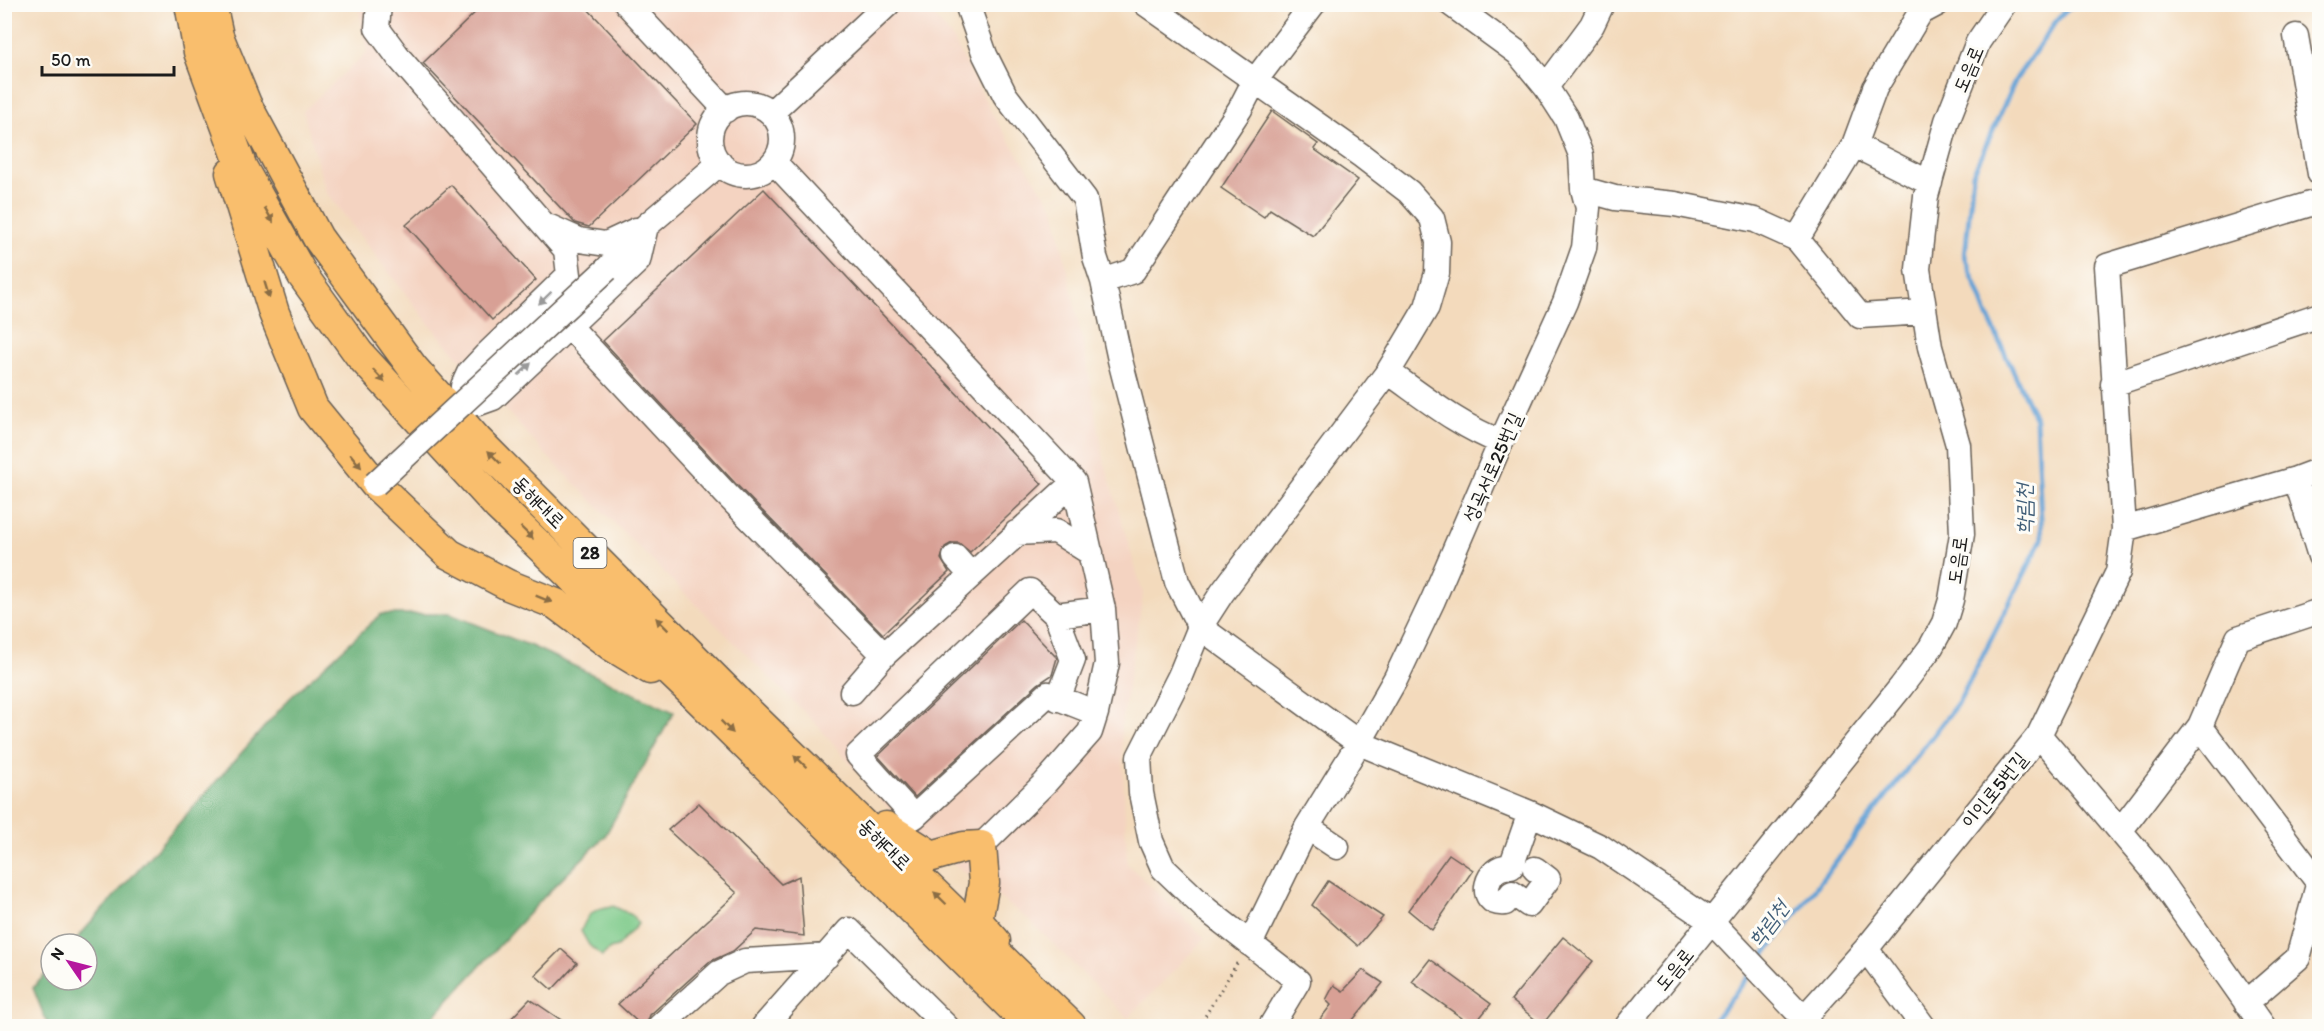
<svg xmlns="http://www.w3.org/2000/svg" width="2324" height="1031" viewBox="0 0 2324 1031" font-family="Itim,'Poor Story',sans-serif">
	<rect width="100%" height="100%" fill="#fdfcf7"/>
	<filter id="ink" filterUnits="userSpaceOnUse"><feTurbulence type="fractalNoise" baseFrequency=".0167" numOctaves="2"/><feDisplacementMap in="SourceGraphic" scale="12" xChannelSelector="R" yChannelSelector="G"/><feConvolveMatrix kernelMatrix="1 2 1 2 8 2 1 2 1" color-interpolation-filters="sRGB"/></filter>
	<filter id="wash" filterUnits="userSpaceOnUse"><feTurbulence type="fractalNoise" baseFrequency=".008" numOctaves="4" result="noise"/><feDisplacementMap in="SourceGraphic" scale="24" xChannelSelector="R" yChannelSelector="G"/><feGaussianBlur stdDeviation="1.35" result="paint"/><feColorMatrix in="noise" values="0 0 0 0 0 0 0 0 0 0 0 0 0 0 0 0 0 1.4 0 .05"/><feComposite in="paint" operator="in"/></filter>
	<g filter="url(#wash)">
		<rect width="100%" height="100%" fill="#f3dabc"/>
		<path fill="#f4d3c1" d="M358 5H924L952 37 994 117 1054 208 1086 358 1104 460 1143 594 1121 727 1127 864 1205 938 1128 1018 1029 920 903 826 818 726 547 456 429 324 326 192 303 111 367 52Z"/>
		<path fill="#7cc988" stroke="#4c7252" stroke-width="1.5" d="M613 906 632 915 638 924 617 947 610 949 602 956 589 945 581 931C588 913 594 908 613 906Z"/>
		<path fill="#65ad74" stroke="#406448" stroke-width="1.5" d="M381 614H450L531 646 674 712 605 836 544 897 425 1026H48L33 988 51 968V980H87V944H72L289 699Z"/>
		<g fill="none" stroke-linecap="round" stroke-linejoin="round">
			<path stroke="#63a1d5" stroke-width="5" d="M1758 963 1960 700 2042 539 2036 420 1989 319 1965 257 1973 174 2016 79 2059 17 2074 4
				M1710 1026 1751 973"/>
		</g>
		<g id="blocks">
			<path fill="#d8a095" d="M484 4H583L697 124 589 227 575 223 423 63Z
				M1272 111 1318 144 1314 149 1358 180 1313 236 1270 209 1264 217 1221 188Z
				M451 185 536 280 492 320 406 225Z
				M764 189 1042 484 970 552 959 543H952L945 547 941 559 949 572 883 634 735 483 603 341Z
				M1021 620 1057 658 1052 675 1038 684 915 797 878 756Z
				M699 803 781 884 799 876 804 936 756 930 733 951 709 962 650 1015 646 1026H642L618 1004 737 893 668 830Z
				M1449 854 1473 870 1432 930 1408 910Z
				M1328 881 1383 917 1358 946 1312 905Z
				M1563 937 1593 961 1542 1025 1511 1000Z
				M561 949 577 963 552 990 535 975Z
				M1430 959 1491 1004 1473 1026 1412 982Z
				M1363 970 1383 983 1348 1026H1315L1331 1005 1326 1000 1334 985 1343 991Z
				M530 999 570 1026H504Z"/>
		</g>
	</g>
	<g filter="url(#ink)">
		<use href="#blocks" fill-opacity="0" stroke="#675e54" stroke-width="1.5"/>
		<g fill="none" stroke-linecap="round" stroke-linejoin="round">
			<defs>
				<path id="minor" d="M379 4 377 28 400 59 566 250 569 275 485 356 469 373 463 386
					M627 4 726 110
					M967 4 985 55 1005 95 1085 199 1095 257 1103 281 1120 360 1177 582 1200 627 1359 743 1530 813 1601 847 1712 922 1811 1026
					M1146 4 1362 156 1409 192 1432 218 1438 242 1437 273 1427 307 1402 349 1388 372 1222 593 1200 627 1180 676 1139 757 1141 793 1151 841 1163 868 1207 910 1298 981 1271 1026
					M2296 36 2320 174
					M1546 87 1592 25 1602 4
					M710 139a36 36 0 1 1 72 0a36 36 0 1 1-72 0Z
					M771 113 888 4
					M1854 145 1930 183
					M774 162 1074 482 1103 609 1107 663 1096 713 1090 732 1045 783 981 846
					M1583 189 1615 198 1675 204 1755 220 1797 239 1860 316 1924 312
					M550 227 579 240 606 244 636 230
					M1797 239 1854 145 1875 88 1920 13 1937 4
					M607 269 646 226 720 163
					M1103 281 1133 271 1240 109 1254 82 1313 4
					M570 327 725 493 884 655 1074 482
					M1388 372C1424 397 1459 426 1501 442
					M2113 384 2320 315
					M479 403 493 398 638 261 646 226
					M2296 479 2320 556
					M2124 529 2296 479 2320 470
					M1016 533 1056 531 1091 553
					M955 557 971 575
					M1056 615 1073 660 1058 699
					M852 692 884 655
					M1096 713 1048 694 914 817 858 755 1030 591 1056 615 1103 609
					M2200 726 2318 882
					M2039 735 2154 871 2263 1026
					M1530 813 1511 867C1486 863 1475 906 1505 903L1512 893 1529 905 1548 879 1535 869
					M1307 827 1337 847
					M2120 831 2200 726 2238 638 2320 611
					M1250 944 1307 827 1359 743 1396 678 1433 600 1501 442 1565 302 1584 248 1588 208 1583 189 1581 155 1566 118 1546 87 1518 53 1451 4
					M1866 949 1923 1026
					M2246 1003 2298 958 2320 878
					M1804 1018 1866 949 2039 735 2118 572 2124 529 2107 266 2320 201
					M660 1026 719 973 745 961 827 956
					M764 1026 849 930 946 1026
					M1627 1026 1901 687 1931 647 1944 623 1951 600 1962 534 1958 445 1930 347 1918 269 1926 196 1947 121 1978 42 2004 4"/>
				<path id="major" d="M190 4 199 52 242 168 303 276 359 354 499 507 699 699 1031 1026
					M211 4 218 36 246 104 318 238 413 368 477 440 740 704 1071 1026
					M231 173 274 313 313 408 375 484 449 554 508 585 556 604 612 646 650 669
					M886 827 932 856 964 847 981 846 984 883 977 921 995 941"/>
			</defs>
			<use href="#minor" stroke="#675e54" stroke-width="27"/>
			<use href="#major" stroke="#675e54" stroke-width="33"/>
			<path stroke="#675e54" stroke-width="3" stroke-dasharray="1.5 4.5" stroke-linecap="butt" d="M1199 1026 1239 960"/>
			<use href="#minor" stroke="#fff" stroke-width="24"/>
			<use href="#major" stroke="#f9be6d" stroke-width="30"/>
			<defs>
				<path id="minor-bridge" d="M375 484 607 269"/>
			</defs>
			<use href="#minor-bridge" stroke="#675e54" stroke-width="27" stroke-linecap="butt"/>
			<use href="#minor-bridge" stroke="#fff" stroke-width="24"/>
		</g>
		<defs><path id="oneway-solid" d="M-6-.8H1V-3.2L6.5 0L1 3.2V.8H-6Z" transform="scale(1.5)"/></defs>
		<g fill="#8a6d44">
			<use href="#oneway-solid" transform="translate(269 215) rotate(60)"/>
			<use href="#oneway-solid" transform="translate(267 290) rotate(73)"/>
			<use href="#oneway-solid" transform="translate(379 376) rotate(47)"/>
			<use href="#oneway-solid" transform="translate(494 457) rotate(-135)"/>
			<use href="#oneway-solid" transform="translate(356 461) rotate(51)"/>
			<use href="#oneway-solid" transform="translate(527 533) rotate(44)"/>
			<use href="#oneway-solid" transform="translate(544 599) rotate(22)"/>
			<use href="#oneway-solid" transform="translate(662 624) rotate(-135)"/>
			<use href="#oneway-solid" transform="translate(727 727) rotate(45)"/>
			<use href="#oneway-solid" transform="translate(800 761) rotate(-136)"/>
			<use href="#oneway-solid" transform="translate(940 898) rotate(-136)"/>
		</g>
		<g fill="#999">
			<use href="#oneway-solid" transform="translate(545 298) rotate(136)"/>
			<use href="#oneway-solid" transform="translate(525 369) rotate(-43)"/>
		</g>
	</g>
	<g text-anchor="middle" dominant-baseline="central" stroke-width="6" stroke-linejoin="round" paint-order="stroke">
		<rect fill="#fdfcf7" stroke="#605f5e" stroke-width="1.5" x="573.5" y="538" width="33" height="30" rx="4.5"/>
		<g font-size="18" font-weight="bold" fill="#1c1c1c">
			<text x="590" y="553">28</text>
		</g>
		<g font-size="20" fill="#1c1c1c" stroke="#fdfcf7">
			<text transform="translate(1968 69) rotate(-67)">도음로</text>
			<text transform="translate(1492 467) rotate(-66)">성곡서로25번길</text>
			<text transform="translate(539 502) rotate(45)">동해대로</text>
			<text transform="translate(1957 560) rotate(-82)">도음로</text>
			<text transform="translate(1994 790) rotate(-51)">이인로5번길</text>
			<text transform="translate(885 844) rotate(45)">동해대로</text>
			<text transform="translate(1674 969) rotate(-51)">도음로</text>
		</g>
		<g font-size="21" font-style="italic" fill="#405e78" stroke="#fdfcf7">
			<text transform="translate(2023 509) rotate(-90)">학림천</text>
			<text transform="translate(1768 923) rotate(-53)">학림천</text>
		</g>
	</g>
	<rect width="2324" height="1031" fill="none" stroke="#fdfcf7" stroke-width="24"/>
	<g transform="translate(69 962) rotate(305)"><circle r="28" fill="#fdfcf7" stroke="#a3a29f" stroke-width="1.5"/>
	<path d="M0-4.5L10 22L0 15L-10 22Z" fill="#b5179e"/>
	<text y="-9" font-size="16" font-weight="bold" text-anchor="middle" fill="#1c1c1c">N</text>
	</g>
	<path d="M42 66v9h132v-9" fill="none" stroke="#1c1c1c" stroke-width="3"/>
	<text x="51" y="66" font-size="18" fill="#1c1c1c" stroke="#fdfcf7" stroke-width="4.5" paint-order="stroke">50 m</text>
</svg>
